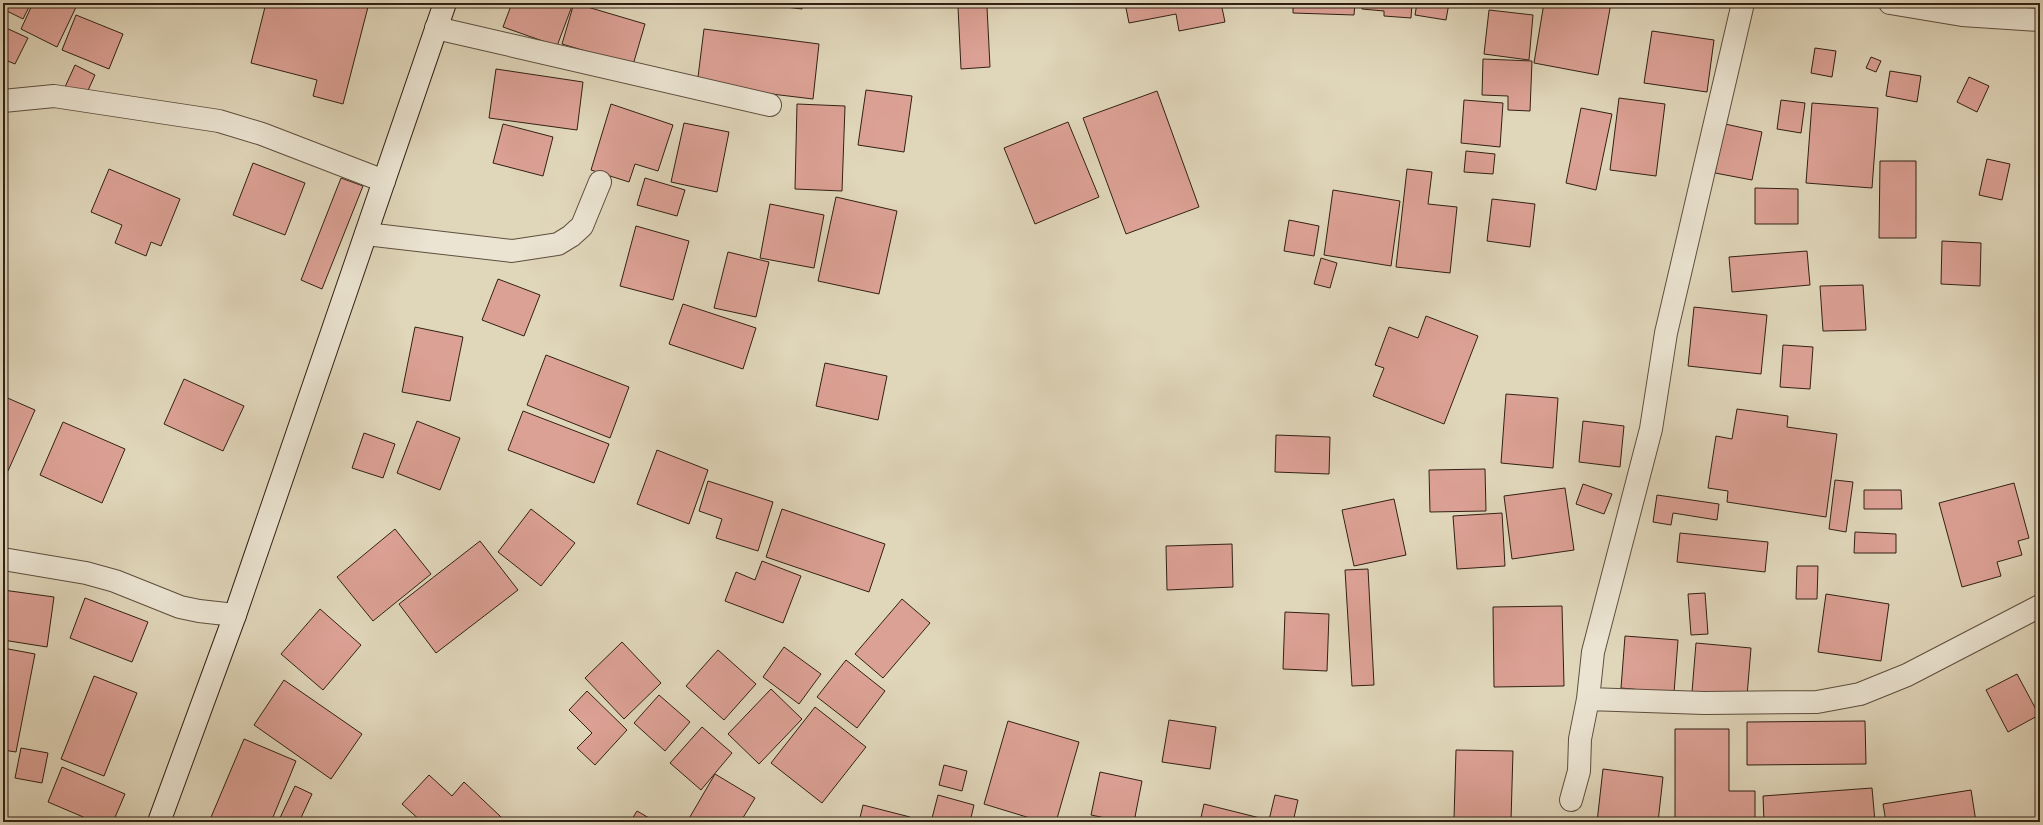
<svg xmlns="http://www.w3.org/2000/svg" width="2043" height="825" viewBox="0 0 2043 825" font-family="'Libre Bodoni',serif">
	<rect width="100%" height="100%" fill="#e0d6ba"/>
	<filter id="stains"><feTurbulence type="fractalNoise" baseFrequency=".005" numOctaves="4"/><feColorMatrix values="0 0 0 0 .2 0 0 0 0 .09 0 0 0 0 .02 0 0 0 .5 -.17"/></filter>
	<radialGradient id="worn" r=".72"><stop offset=".6" stop-color="#630" stop-opacity="0"/><stop offset="1" stop-color="#630" stop-opacity=".3"/></radialGradient>
	<path fill="#dca195" stroke="#322014" d="M3 3H31L23 19 3 9Z
		M33 3H78L57 47 21 29Z
		M266 3H369L343 104 313 96 317 80 251 63Z
		M512 3H564L572 6 557 46 503 27Z
		M574 3 645 24 633 65 562 44Z
		M754 3H803L802 9Z
		M1125 3H1221L1225 22 1179 31 1176 14 1129 23Z
		M1247 3H1286L1285 7Z
		M1293 3H1355L1354 15 1293 13Z
		M1362 3H1412L1411 18 1384 16V11L1362 9Z
		M1417 3H1449L1446 20 1415 15Z
		M1544 3H1611L1598 75 1534 63Z
		M958 7H987L990 67 961 69Z
		M1489 10 1533 15 1529 60 1484 54Z
		M76 15 123 34 109 69 62 50Z
		M4 27 28 38 15 64 3 59Z
		M704 29 819 44 813 99 697 85Z
		M1652 31 1714 40 1707 92 1644 83Z
		M1815 48 1836 51 1832 77 1811 73Z
		M1871 57 1881 61 1876 72 1866 68Z
		M1483 59 1532 61 1530 111 1508 110V96L1482 95Z
		M75 65 95 75 85 97 65 87Z
		M496 69 583 82 577 130 489 118Z
		M1890 71 1921 76 1917 102 1886 96Z
		M1969 77 1989 86 1977 112 1957 102Z
		M866 90 912 96 904 152 858 145Z
		M1157 91 1199 207 1126 234 1083 118Z
		M1619 98 1665 104 1656 176 1610 170Z
		M1464 100 1503 103 1500 147 1461 143Z
		M1781 100 1805 103 1801 133 1777 129Z
		M1812 103 1878 108 1872 188 1806 183Z
		M611 104 673 125 658 171 635 164 629 182 591 170Z
		M797 104 845 106 842 191 795 189Z
		M1581 108 1612 114 1596 190 1566 183Z
		M1068 122 1099 197 1035 224 1004 148Z
		M684 123 729 132 717 192 671 182Z
		M503 124 553 137 543 176 493 163Z
		M1725 124 1762 132 1752 180 1715 173Z
		M1466 151 1495 154 1493 174 1464 172Z
		M1987 159 2010 164 2002 200 1979 195Z
		M1880 161H1916V238H1879Z
		M253 163 305 183 285 235 233 215Z
		M109 169 180 199 161 246 151 242 146 256 115 243 122 225 91 212Z
		M1407 169 1432 172 1428 204 1457 207 1450 273 1396 267Z
		M341 178 363 186 322 289 301 280Z
		M645 178 685 190 677 216 637 205Z
		M1755 188 1798 189V224H1755Z
		M1333 190 1400 201 1391 266 1324 255Z
		M836 197 897 211 879 294 818 281Z
		M1492 199 1535 204 1530 247 1487 241Z
		M770 204 824 215 814 268 760 258Z
		M1289 220 1319 226 1314 256 1284 251Z
		M636 226 689 241 673 300 620 286Z
		M1942 241 1981 243 1980 286 1941 284Z
		M1807 251 1810 285 1732 292 1729 257Z
		M728 252 769 262 756 317 714 308Z
		M1321 258 1337 263 1330 288 1314 284Z
		M498 279 540 295 524 336 482 320Z
		M1863 285 1866 330 1823 331 1820 286Z
		M683 304 756 328 743 369 669 344Z
		M1694 307 1767 315 1761 374 1688 366Z
		M1426 316 1478 336 1444 424 1373 396 1384 368 1375 365 1389 327 1418 338Z
		M415 327 463 337 450 401 402 392Z
		M1783 345 1813 347 1810 389 1780 387Z
		M546 355 629 387 610 438 527 405Z
		M825 363 887 376 878 420 816 406Z
		M184 379 244 406 223 451 164 424Z
		M1506 394 1558 398 1553 468 1501 463Z
		M3 396 35 410 8 471 3 469Z
		M1737 409 1788 416 1787 427 1837 434 1826 517 1727 502 1728 491 1708 488 1716 436 1732 439Z
		M523 411 609 444 594 483 508 450Z
		M417 421 460 438 440 490 397 473Z
		M1583 421 1624 426 1620 467 1579 462Z
		M63 422 125 449 102 503 40 475Z
		M364 433 395 444 383 478 352 468Z
		M1276 435 1330 437 1329 474 1275 472Z
		M657 450 708 470 689 524 637 504Z
		M1485 469 1486 511 1430 512 1429 470Z
		M1835 480 1853 482 1846 532 1829 529Z
		M708 481 773 502 758 551 716 538 722 519 699 511Z
		M2014 483 2029 538 2018 541 2022 555 1997 562 2001 576 1962 587 1939 503Z
		M1583 484 1612 494 1604 514 1576 504Z
		M1565 488 1574 550 1512 559 1504 496Z
		M1864 490H1901L1902 509H1864Z
		M1657 495 1719 504 1717 520 1673 513 1671 525 1653 522Z
		M1394 499 1406 555 1354 566 1342 510Z
		M531 509 575 543 541 586 498 552Z
		M782 509 885 544 869 592 766 557Z
		M1502 513 1505 566 1457 569 1453 516Z
		M395 529 431 574 373 621 337 577Z
		M1855 532 1896 534V553H1854Z
		M1680 533 1768 542 1765 572 1677 562Z
		M480 541 518 590 436 653 399 604Z
		M1232 544 1233 587 1167 590 1166 546Z
		M762 561 801 576 783 623 725 601 736 572 755 580Z
		M1797 566H1818L1817 599H1796Z
		M1368 569 1374 685 1352 686 1345 570Z
		M3 590 54 597 47 647 3 640Z
		M1705 593 1708 634 1691 635 1688 594Z
		M1826 594 1889 604 1881 661 1818 652Z
		M85 598 148 622 132 662 70 638Z
		M902 599 930 623 883 678 855 654Z
		M1562 606 1564 686 1494 687 1493 607Z
		M320 609 361 645 323 690 281 654Z
		M1285 612 1329 614 1327 671 1283 669Z
		M1625 636 1678 640 1674 693 1621 688Z
		M622 642 661 683 624 719 585 678Z
		M1696 643 1751 648 1747 696 1692 692Z
		M784 647 821 674 799 704 763 677Z
		M3 648 35 654 16 752 3 750Z
		M718 650 756 684 724 720 686 686Z
		M846 660 885 691 857 728 817 697Z
		M2017 674 2039 715 2008 732 1986 690Z
		M94 676 137 693 104 776 61 759Z
		M284 680 362 734 331 779 254 725Z
		M771 689 802 719 759 764 728 734Z
		M587 691 627 730 595 765 577 748 592 733 569 710Z
		M659 695 690 722 665 751 634 723Z
		M815 707 866 747 822 803 771 763Z
		M1169 720 1216 727 1210 769 1162 762Z
		M1008 721 1079 742 1056 822H1043L984 804Z
		M1865 721 1866 764 1747 765V722Z
		M702 727 732 753 701 790 670 763Z
		M1675 729H1729V791H1755V822H1675Z
		M244 739 296 761 271 822H209Z
		M21 748 48 753 42 783 15 778Z
		M1456 750 1513 751 1511 821 1454 819Z
		M944 765 967 771 962 791 939 785Z
		M62 767 125 794 113 822H95L48 802Z
		M1603 769 1663 777 1658 822H1597Z
		M1100 772 1142 781 1134 822H1124L1091 815Z
		M715 774 755 798 741 821 743 822H687Z
		M429 775 452 796 464 782 501 817 496 822H422L402 804Z
		M295 786 312 794 299 822H278Z
		M1872 788 1875 822H1764L1763 796Z
		M1971 790 1976 822H1886L1883 804Z
		M938 795 974 805 970 822H931Z
		M1275 795 1298 800 1293 822H1278L1269 820Z
		M1204 804 1268 820V822H1200Z
		M863 805 910 817 909 822H859Z
		M637 811 656 822H630Z"/>
	<g fill="none" stroke-linecap="round" stroke-linejoin="round">
		<defs>
			<path id="minor" d="M1890 3 1962 15 2040 20
				M436 28 770 105
				M3 101 54 96 219 121 262 134 384 181
				M366 234 512 251 558 244 571 236 582 226 600 182
				M3 559 86 573 115 581 180 607 199 611 235 615
				M1588 699 1704 703 1817 702 1860 694 1907 675 2040 606
				M1571 800 1579 771 1580 739 1588 699 1593 652 1651 429 1666 333 1743 3"/>
			<path id="secondary" d="M159 822 235 615 445 3"/>
		</defs>
		<use href="#minor" stroke="#5e4e3e" stroke-width="24"/>
		<use href="#secondary" stroke="#322014" stroke-width="24"/>
		<use href="#minor" stroke="#ebe4d2" stroke-width="22"/>
		<use href="#secondary" stroke="#ebe4d2" stroke-width="22"/>
	</g>
	<rect width="2043" height="825" fill="none" stroke="#e0d6ba" stroke-width="16"/>
	<rect x="4" y="4" width="2035" height="817" fill="none" stroke="#322014" stroke-width="2"/>
	<rect x="8" y="8" width="2027" height="809" fill="none" stroke="#322014"/>
	<rect width="100%" height="100%" filter="url(#stains)"/>
	<rect width="100%" height="100%" fill="url(#worn)"/>
</svg>
